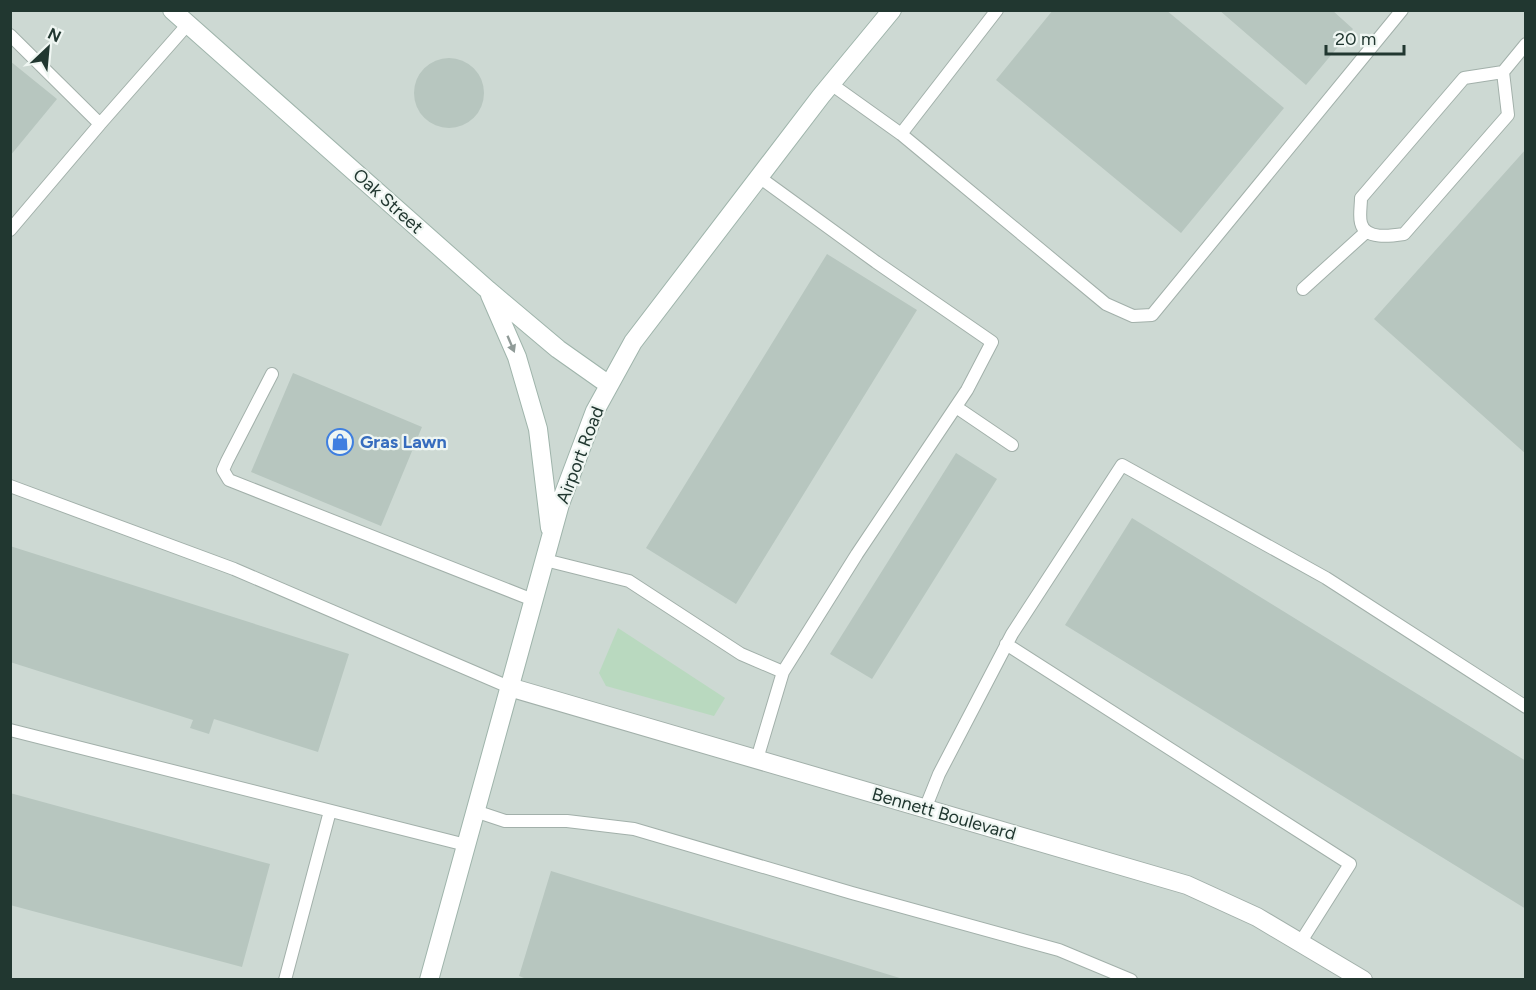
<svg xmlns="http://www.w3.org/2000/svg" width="1536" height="990" viewBox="0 0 1536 990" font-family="Figtree,sans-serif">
	<rect width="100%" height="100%" fill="#dfe9e4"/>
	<path fill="#cdd9d3" d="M11 11H1525V979H11Z"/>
	<path fill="#b9d9bf" d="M618 628 725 698 714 716 606 686 599 673Z"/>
	<path fill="#b7c6bf" d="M1053 10H1166L1284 108 1181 233 996 80Z
		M1219 10H1332L1353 29 1306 85Z
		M414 93a35 35 0 1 1 70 0a35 35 0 1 1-70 0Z
		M10 61 57 99 10 156Z
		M1526 149V454L1374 319Z
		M827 254 917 310 736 604 646 548Z
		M293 373 422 427 381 526 251 472Z
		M956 453 997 479 872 679 830 654Z
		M1132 518 1526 761V909L1065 625Z
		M10 546 349 654 318 752 214 719 209 734 190 728 193 720 10 662Z
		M10 793 270 864 242 967 10 905Z
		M551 871 903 979V980H529L519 976Z"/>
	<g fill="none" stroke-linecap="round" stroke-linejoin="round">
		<defs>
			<path id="lane" d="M10 35 100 124 10 230
				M1503 72 1508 115 1404 234C1391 236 1365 240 1361 223 1359 216 1361 206 1361 198L1464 78Z
				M1503 72 1526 44
				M831 84 901 134 997 10
				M100 124 188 24
				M901 134 1106 304 1133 316 1152 315 1402 10
				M1303 289 1366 232
				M272 374 227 461 223 470 229 480 533 600
				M956 407 1012 445
				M10 486 234 569 509 687
				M545 560 629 581 741 654 783 672
				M1006 644 1350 864 1300 943
				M10 730 466 845
				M757 759 783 672 857 554 967 390 992 342 876 262 759 177
				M925 809 939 774 1012 634 1122 465 1326 578 1526 707
				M475 811 505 821H567L634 829 852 893 1059 950 1131 980
				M285 980 330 811"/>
			<path id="street" d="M509 687 1187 885 1257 917 1363 980"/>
			<path id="secondary" d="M172 10 488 290 558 349 609 385
				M490 295 517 357 538 429 550 528
				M429 980 560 504 595 411 633 342 821 96 892 10"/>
		</defs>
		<use href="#lane" stroke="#a2b0aa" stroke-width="14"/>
		<use href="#street" stroke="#a2b0aa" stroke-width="20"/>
		<use href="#secondary" stroke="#9fb4ab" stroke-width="20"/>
		<use href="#lane" stroke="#fff" stroke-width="12"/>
		<use href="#street" stroke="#fff" stroke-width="18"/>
		<use href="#secondary" stroke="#fff" stroke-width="18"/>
	</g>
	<defs><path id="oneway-solid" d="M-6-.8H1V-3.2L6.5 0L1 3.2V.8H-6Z" transform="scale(1.5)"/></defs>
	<use fill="#909b98" href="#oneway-solid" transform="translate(511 344) rotate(67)"/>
	<defs>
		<symbol id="shop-ring" viewBox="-11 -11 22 22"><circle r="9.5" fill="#eff6f2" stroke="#3f7fe0" stroke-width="1.5"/><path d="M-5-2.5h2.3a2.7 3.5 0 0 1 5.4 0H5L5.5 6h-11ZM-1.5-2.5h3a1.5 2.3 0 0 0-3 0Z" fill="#3f7fe0"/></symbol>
	</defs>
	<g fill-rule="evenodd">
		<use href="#shop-ring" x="325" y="427" width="30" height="30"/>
	</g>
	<g text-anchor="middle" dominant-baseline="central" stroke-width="4.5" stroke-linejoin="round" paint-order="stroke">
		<g font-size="18" fill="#213730" stroke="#eff6f2">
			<text transform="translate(388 201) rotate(42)">Oak Street</text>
			<text transform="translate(580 455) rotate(-69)">Airport Road</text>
			<text transform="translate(944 814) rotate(16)">Bennett Boulevard</text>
		</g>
		<g font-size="18" font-weight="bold" fill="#366cbe" stroke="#eff6f2" text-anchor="start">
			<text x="360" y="442">Gras Lawn</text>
		</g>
	</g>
	<rect width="1536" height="990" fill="none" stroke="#213730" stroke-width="24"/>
	<g transform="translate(48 48) rotate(26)" stroke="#eff6f2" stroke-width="4.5" paint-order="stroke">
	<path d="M0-4.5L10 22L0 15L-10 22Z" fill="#213730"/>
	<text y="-9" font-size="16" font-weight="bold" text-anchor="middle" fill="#213730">N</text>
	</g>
	<path d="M1326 45v9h78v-9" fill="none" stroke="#213730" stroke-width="3"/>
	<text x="1335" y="45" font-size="18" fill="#213730" stroke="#eff6f2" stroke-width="4.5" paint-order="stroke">20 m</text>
</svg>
